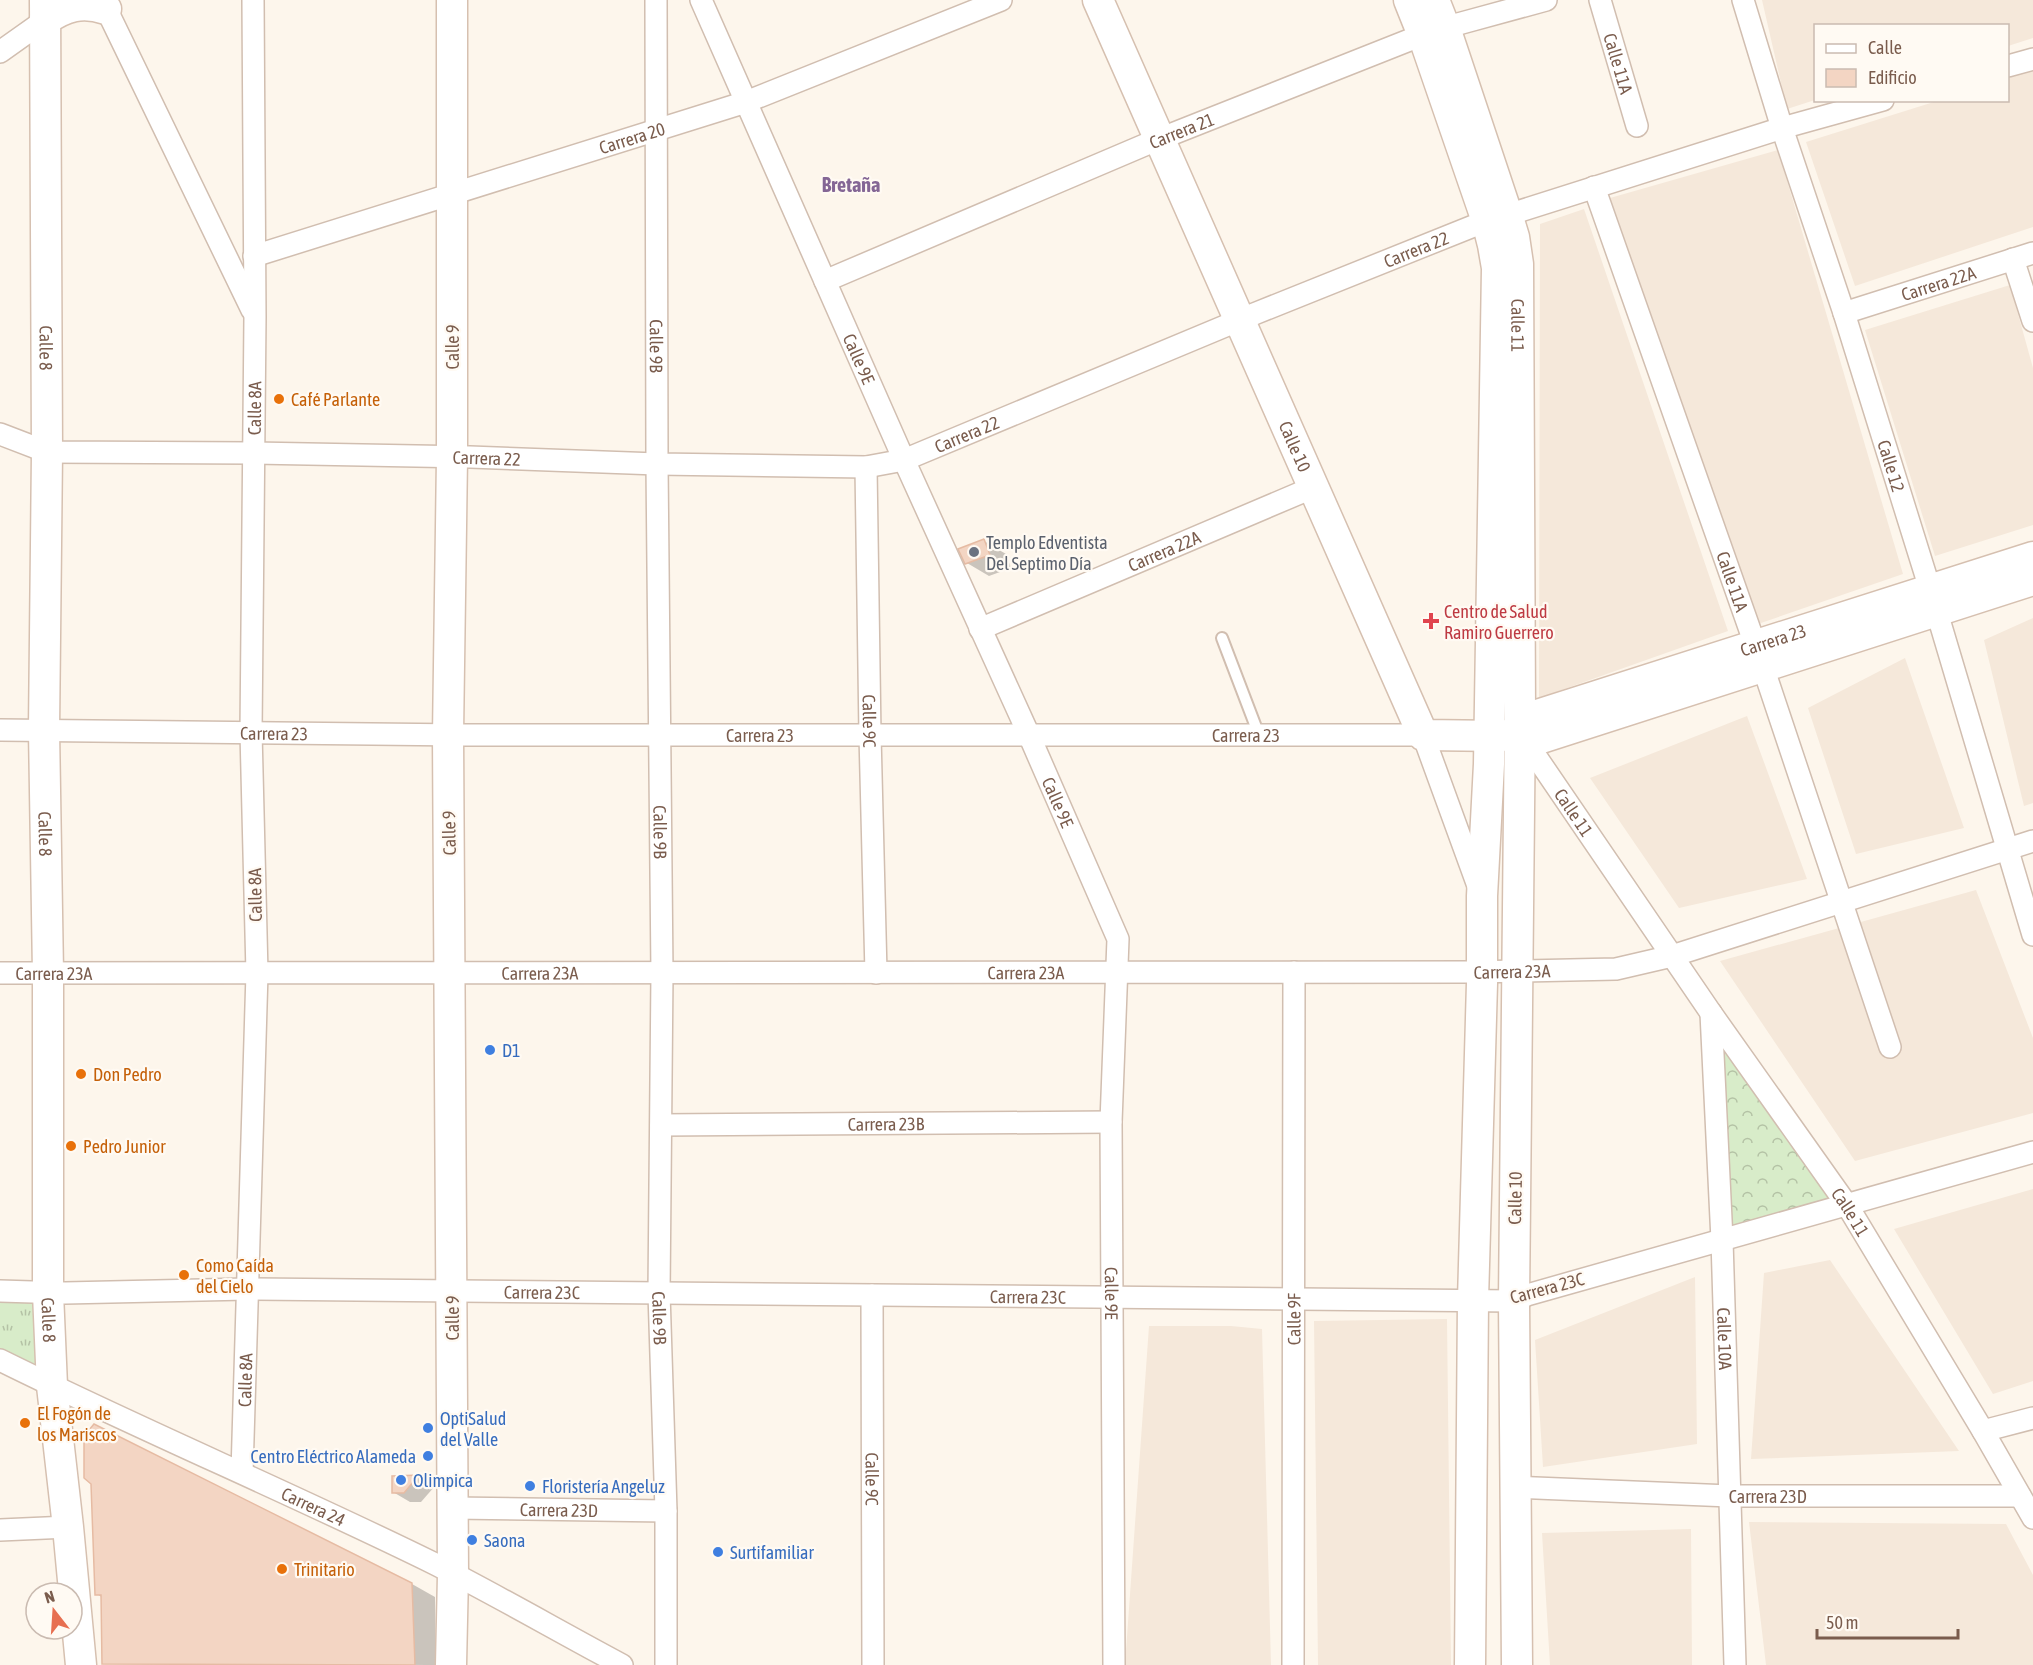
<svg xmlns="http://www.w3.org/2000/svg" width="2033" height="1665" viewBox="0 0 2033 1665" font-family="'Asap Condensed',sans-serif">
	<defs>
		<pattern id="grass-tufts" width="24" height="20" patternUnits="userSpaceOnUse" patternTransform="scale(1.5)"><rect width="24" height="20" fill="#d8ecc9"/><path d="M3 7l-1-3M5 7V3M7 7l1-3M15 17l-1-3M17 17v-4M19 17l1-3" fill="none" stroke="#b4c2a5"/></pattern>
		<pattern id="forest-crowns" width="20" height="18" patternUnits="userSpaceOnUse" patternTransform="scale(1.5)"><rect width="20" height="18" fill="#d8ecc9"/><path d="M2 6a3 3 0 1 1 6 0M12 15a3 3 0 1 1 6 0" fill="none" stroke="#b4c2a5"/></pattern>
	</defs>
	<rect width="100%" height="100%" fill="#fdf6ec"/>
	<path fill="#f5e8da" d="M1762 0H2033V38L2008 46V26H1816L1815 100 1787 109Z
		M2033 70V227L1855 286 1806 142 1937 101 2008 100V78Z
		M1778 150 1903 574 1758 624 1610 198Z
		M1584 209 1728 631 1539 698 1540 224Z
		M2010 285 2033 368V525L1935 556 1865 330Z
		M2033 618V803L2024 806 1984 640Z
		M1905 658 1964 828 1856 854 1808 708Z
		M1747 716 1807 879 1679 908 1590 778Z
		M1976 890 2033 1038V1113L1855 1161 1720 961Z
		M2033 1189V1381L1993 1394 1894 1229Z
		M1830 1260 1959 1451 1751 1459 1764 1273Z
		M1695 1277 1697 1444 1543 1467 1535 1340Z
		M1447 1319 1451 1665H1318L1314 1321Z
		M1149 1326H1231L1262 1329 1271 1665H1125Z
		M1749 1522 2006 1524 2033 1575V1665H1766Z
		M1691 1529 1692 1665H1550L1542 1533Z"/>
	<path fill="url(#grass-tufts)" d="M0 1291 48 1293 52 1386 0 1360Z"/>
	<path fill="url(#forest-crowns)" d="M1711 1013 1847 1205 1722 1240Z"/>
	<path fill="#0003" d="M984 541 1006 554 1011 568 989 576 967 563Z
		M393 1477H419L435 1486 421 1502H410L393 1492Z
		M412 1584 435 1597 436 1665 104 1664 103 1598 97 1594Z"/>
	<path fill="#f3d5c3" stroke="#e6bba3" stroke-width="1.5" d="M984 539 990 555 965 564 958 549Z
		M94 1424 412 1583 415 1665 102 1664 101 1595H95L91 1484 84 1478V1436Z
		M419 1475 404 1493H392V1476Z"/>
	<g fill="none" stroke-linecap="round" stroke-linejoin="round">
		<defs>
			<path id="lane" d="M1222 638 1259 735"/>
			<g id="street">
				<path d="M102 0 252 310"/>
				<path id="s1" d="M656 0 657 464 662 973 659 1293 666 1511V1665"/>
				<path id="s2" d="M701 0 904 460 1029 735 1118 939 1111 1122 1114 1665"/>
				<path id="s3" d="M1600 0 1637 126"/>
				<path id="s4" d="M1743 0 1782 128 1844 313 1930 589 2033 935"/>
				<path d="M0 52 45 20"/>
				<path d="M2008 66 2033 59"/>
				<path id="s5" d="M1594 187 1763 667 1890 1047"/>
				<path id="s6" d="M254 256 746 102 1001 0"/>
				<path d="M2013 259 2033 321"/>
				<path id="s7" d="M825 281 1147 144 1412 39 1458 24 1546 0"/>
				<path id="s8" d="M1844 313 2033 253"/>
				<path id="s9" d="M0 434 47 452 254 453 470 457 657 464 866 467 904 460 1254 314 1476 225 1782 128 1883 100"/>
				<path id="s10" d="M866 467 870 735 876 973"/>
				<path id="s11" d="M980 629 1314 487"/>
				<path id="s12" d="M0 730 465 735H1423L1478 886"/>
				<path id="s13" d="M1520 733 1711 1013 1847 1205 1983 1431 2033 1518"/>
				<path id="s14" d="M0 973 1472 972 1616 969 1672 956 2033 841"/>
				<path id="s15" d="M1711 1013 1722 1240 1735 1665"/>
				<path id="s16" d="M661 1125 1111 1122"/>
				<path id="s17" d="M0 1291 65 1293 247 1289 1514 1301 1527 1295 2033 1152"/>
				<path id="s18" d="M872 1295 873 1665"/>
				<path id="s19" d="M0 1360C143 1431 291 1493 435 1564 498 1596 560 1632 622 1665"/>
				<path d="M1983 1431 2033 1418"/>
				<path id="s20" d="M242 1472 257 973 251 732 255 317 253 0"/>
				<path id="s21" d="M1514 1487 1730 1496H2020"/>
				<path id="s22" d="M453 1508 666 1511"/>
				<path d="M0 1530 68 1527"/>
				<path id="s23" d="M1293 1665 1294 972"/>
			</g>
			<g id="secondary">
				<path id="s24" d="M45 0 47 452 44 730 48 973V1293L52 1386 68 1527 81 1665"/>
				<path id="s25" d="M1098 0 1423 735 1503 736 1519 732 1534 716 2033 557"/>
				<path d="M1409 0 1423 35 1487 221 1493 245 1497 268 1489 764 1482 896V983L1473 1300 1470 1665"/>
				<path id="s26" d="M1434 0 1445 28 1507 214 1514 237 1518 264 1520 713 1514 1301 1517 1665"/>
				<path d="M45 20C65 6 82 1 106 9"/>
				<path d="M1519 732 1535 740 2033 580"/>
				<path d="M451 1665 453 1575 448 735 452 457V0"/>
			</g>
		</defs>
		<use href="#lane" stroke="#d1beb0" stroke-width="14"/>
		<use href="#street" stroke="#d1beb0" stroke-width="24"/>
		<use href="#secondary" stroke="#d6c0b0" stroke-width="33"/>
		<use href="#lane" stroke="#fff" stroke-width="10"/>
		<use href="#street" stroke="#fff" stroke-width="21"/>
		<use href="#secondary" stroke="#fff" stroke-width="30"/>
	</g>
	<g fill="#e8710a" stroke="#fffaf3" stroke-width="2">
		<circle cx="279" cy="399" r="6"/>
		<circle cx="81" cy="1074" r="6"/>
		<circle cx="71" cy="1146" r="6"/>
		<circle cx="184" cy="1275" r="6"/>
		<circle cx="25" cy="1423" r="6"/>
		<circle cx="282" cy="1569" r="6"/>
	</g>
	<circle fill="#6b7280" stroke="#fffaf3" stroke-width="2" cx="974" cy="552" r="6"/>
	<path fill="#e0444e" stroke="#fffaf3" stroke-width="2" d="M1428 612h6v6h6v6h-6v6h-6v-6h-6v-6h6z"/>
	<g fill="#3f7fe0" stroke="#fffaf3" stroke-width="2">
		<circle cx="490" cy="1050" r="6"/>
		<circle cx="428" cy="1428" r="6"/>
		<circle cx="428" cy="1456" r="6"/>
		<circle cx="401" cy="1480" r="6"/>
		<circle cx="530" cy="1486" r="6"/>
		<circle cx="472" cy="1540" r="6"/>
		<circle cx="718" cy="1552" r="6"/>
	</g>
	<g text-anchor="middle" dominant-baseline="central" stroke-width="4.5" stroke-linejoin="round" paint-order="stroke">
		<g font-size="18" fill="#7a5c4d" stroke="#fffaf3">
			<text stroke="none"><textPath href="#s3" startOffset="66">Calle 11A</textPath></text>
			<text stroke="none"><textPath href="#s7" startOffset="387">Carrera 21</textPath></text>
			<text stroke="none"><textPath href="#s6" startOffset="396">Carrera 20</textPath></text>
			<text stroke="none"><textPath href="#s9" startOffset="1462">Carrera 22</textPath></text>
			<text stroke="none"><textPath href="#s8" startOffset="99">Carrera 22A</textPath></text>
			<text stroke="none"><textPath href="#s26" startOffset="339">Calle 11</textPath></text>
			<text stroke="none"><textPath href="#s24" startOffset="348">Calle 8</textPath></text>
			<text transform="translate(452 347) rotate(-90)">Calle 9</text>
			<text stroke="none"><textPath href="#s1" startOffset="346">Calle 9B</textPath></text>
			<text stroke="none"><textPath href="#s2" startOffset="392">Calle 9E</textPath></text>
			<text stroke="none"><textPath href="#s20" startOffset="1064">Calle 8A</textPath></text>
			<text stroke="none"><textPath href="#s9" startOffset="976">Carrera 22</textPath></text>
			<text stroke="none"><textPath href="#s25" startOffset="488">Calle 10</textPath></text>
			<text stroke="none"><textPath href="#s9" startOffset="490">Carrera 22</textPath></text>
			<text stroke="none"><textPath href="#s4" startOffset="489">Calle 12</textPath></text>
			<text stroke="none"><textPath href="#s11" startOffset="200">Carrera 22A</textPath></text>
			<text stroke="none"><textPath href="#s5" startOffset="418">Calle 11A</textPath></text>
			<text stroke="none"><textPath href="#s25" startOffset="1173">Carrera 23</textPath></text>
			<text stroke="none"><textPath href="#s10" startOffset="254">Calle 9C</textPath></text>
			<text stroke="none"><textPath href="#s12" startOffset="274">Carrera 23</textPath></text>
			<text stroke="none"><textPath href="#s12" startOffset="760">Carrera 23</textPath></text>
			<text stroke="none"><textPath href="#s12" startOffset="1246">Carrera 23</textPath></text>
			<text stroke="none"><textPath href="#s2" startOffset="878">Calle 9E</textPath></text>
			<text stroke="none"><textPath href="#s13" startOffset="96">Calle 11</textPath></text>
			<text stroke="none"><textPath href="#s24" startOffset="834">Calle 8</textPath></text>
			<text transform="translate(449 833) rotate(-91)">Calle 9</text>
			<text stroke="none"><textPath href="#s1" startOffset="832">Calle 9B</textPath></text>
			<text transform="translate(255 895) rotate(-91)">Calle 8A</text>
			<text stroke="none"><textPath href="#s14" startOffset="1512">Carrera 23A</textPath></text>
			<text stroke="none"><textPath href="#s14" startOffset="54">Carrera 23A</textPath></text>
			<text stroke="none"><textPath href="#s14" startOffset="540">Carrera 23A</textPath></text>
			<text stroke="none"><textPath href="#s14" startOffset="1026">Carrera 23A</textPath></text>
			<text stroke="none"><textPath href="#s16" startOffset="225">Carrera 23B</textPath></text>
			<text transform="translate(1515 1198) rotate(-89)">Calle 10</text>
			<text stroke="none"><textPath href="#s13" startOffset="582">Calle 11</textPath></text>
			<text transform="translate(1547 1288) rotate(-15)">Carrera 23C</text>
			<text stroke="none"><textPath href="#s17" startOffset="542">Carrera 23C</textPath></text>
			<text stroke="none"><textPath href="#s2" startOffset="1382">Calle 9E</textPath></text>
			<text stroke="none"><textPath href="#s17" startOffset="1028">Carrera 23C</textPath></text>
			<text transform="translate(452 1318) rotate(-90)">Calle 9</text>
			<text stroke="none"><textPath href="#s24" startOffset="1320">Calle 8</textPath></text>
			<text stroke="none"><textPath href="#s1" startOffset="1318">Calle 9B</textPath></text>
			<text stroke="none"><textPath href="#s23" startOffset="346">Calle 9F</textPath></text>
			<text stroke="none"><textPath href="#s15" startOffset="326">Calle 10A</textPath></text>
			<text stroke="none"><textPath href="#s20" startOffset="92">Calle 8A</textPath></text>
			<text stroke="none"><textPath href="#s18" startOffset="184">Calle 9C</textPath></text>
			<text stroke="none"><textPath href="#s21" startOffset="254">Carrera 23D</textPath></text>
			<text stroke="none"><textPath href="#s19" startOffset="346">Carrera 24</textPath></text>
			<text stroke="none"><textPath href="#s22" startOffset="106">Carrera 23D</textPath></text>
		</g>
		<g font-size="18" fill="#c56008" stroke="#fffaf3" text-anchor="start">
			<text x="291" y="399">Café Parlante</text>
			<text x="93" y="1074">Don Pedro</text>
			<text x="83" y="1146">Pedro Junior</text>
			<text x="196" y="1265">Como Caída<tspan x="196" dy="21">del Cielo</tspan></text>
			<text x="37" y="1413">El Fogón de<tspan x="37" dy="21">los Mariscos</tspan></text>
			<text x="294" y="1569">Trinitario</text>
		</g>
		<g font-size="18" fill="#5b616d" stroke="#fffaf3" text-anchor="start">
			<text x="986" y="542">Templo Edventista<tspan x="986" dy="21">Del Septimo Día</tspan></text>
		</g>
		<g font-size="18" fill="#be3a42" stroke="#fffaf3" text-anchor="start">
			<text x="1444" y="611">Centro de Salud<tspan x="1444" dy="21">Ramiro Guerrero</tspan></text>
		</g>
		<g font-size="18" fill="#366cbe" stroke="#fffaf3" text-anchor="start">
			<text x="502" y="1050">D1</text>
			<text x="440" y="1418">OptiSalud<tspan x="440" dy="21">del Valle</tspan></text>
			<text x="416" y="1456" text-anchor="end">Centro Eléctrico Alameda</text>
			<text x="413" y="1480">Olimpica</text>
			<text x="542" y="1486">Floristería Angeluz</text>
			<text x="484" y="1540">Saona</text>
			<text x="730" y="1552">Surtifamiliar</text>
		</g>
		<g font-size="20" font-weight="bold" fill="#846695" stroke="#fffaf3">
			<text x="851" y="184">Bretaña</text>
		</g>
	</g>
	<rect x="1814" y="24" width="195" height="78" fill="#fffaf3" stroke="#cabbb1" stroke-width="1.5"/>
	<rect x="1826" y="44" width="30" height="9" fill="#ffffff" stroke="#cabbb1" stroke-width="1.5"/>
	<text x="1868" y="54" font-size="18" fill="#7a5c4d">Calle</text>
	<rect x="1826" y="69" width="30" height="18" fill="#f3d5c3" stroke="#cabbb1" stroke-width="1.5"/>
	<text x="1868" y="84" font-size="18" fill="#7a5c4d">Edificio</text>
	<g transform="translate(54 1611) rotate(343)"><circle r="28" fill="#fffaf3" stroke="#cabbb1" stroke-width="1.5"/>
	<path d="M0-4.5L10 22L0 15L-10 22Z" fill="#e76f51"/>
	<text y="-9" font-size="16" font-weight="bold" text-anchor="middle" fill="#7a5c4d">N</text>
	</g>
	<path d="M1817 1629v9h141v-9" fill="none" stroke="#7a5c4d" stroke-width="3"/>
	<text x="1826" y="1629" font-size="18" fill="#7a5c4d" stroke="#fffaf3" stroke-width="4.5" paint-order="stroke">50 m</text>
</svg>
